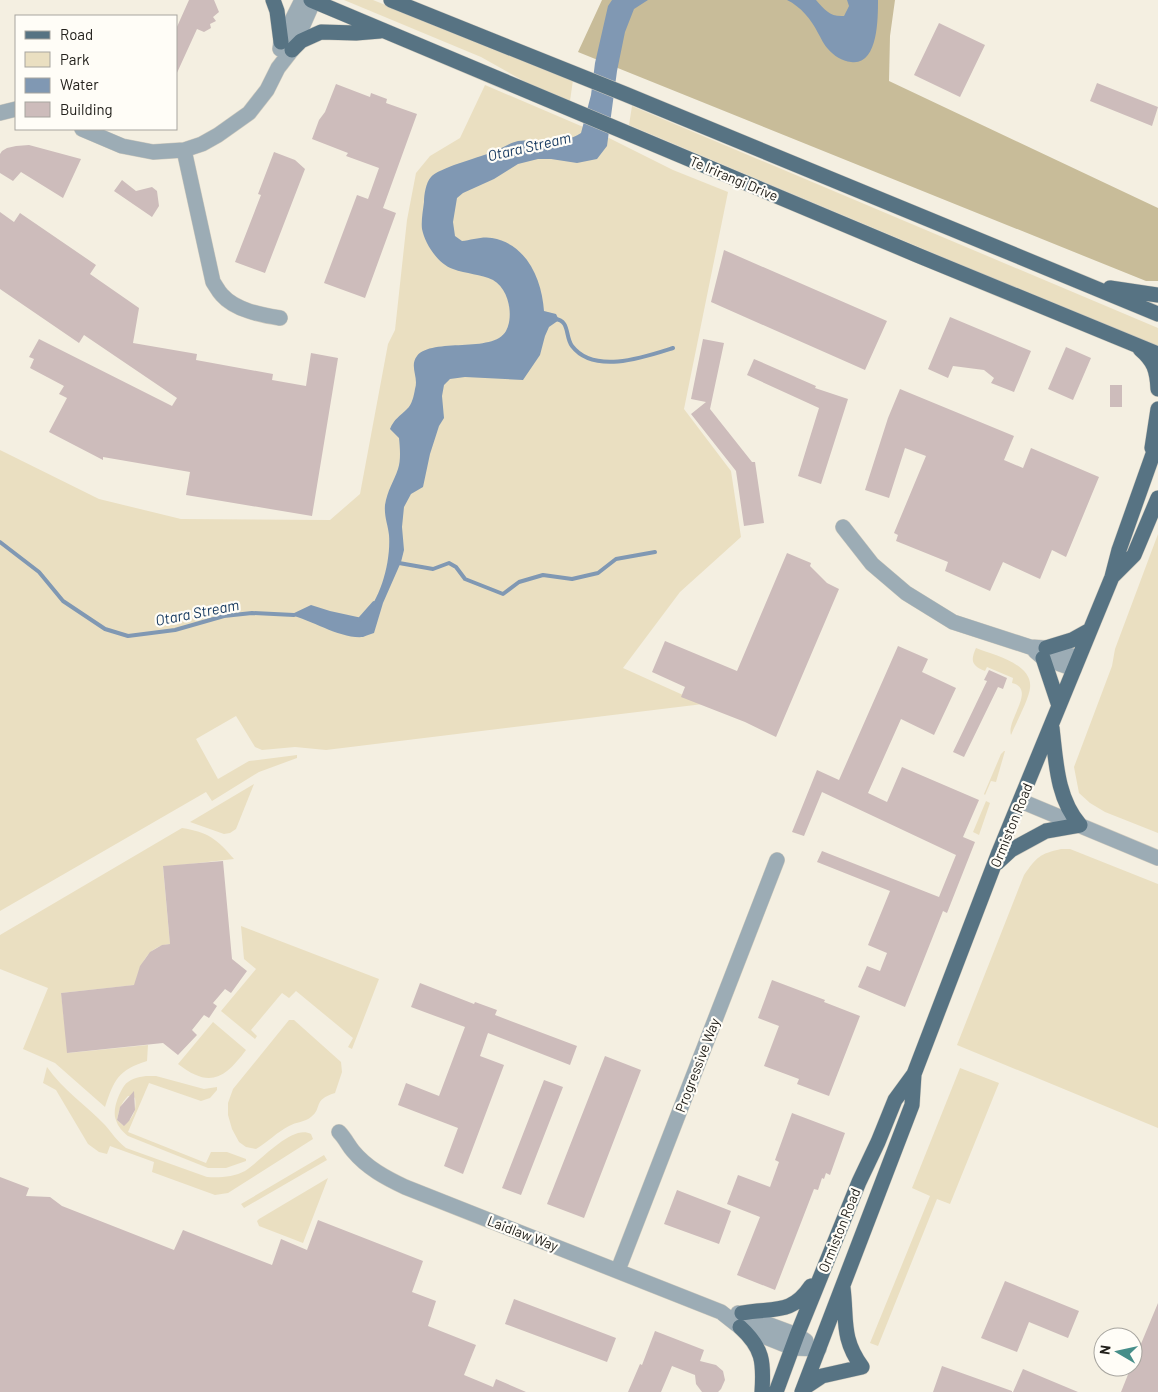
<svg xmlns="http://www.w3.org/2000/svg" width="1158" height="1392" viewBox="0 0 1158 1392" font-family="Barlow,sans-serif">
	<rect width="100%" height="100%" fill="#f4efe1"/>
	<path fill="#eadfc1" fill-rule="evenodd" d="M344 0H373L573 80 570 101 529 84 481 57Z
		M485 85 609 138 673 170 728 192 684 409 731 471 741 537 680 592 623 668 703 704 326 750 295 747 262 750 255 747 236 716 196 739 218 779 249 761 297 755V758L259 772 212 801 206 792 0 911V450L99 499 181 519 330 520 360 494 388 344 395 330 407 220 416 173 430 156 460 138Z
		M632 106 1158 328V348L629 125Z
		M1158 534V833L1105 812 1090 803 1079 793 1074 767 1112 666 1115 649Z
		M976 648C994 655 1033 664 1030 688 1029 699 1016 723 1011 735 1006 720 1037 689 1012 683L1013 678 987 667 985 671C972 666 970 661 976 648Z
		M1004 751H1005L996 782 991 781 985 795 984 794 1001 754Z
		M254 784 236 829 230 833 224 834 190 822Z
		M986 801 990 803 979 835 973 832Z
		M182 828C208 832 217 839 234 859L163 867 170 944C147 946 140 965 135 985L61 993 68 1053 148 1045 147 1061C118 1070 114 1080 105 1107L55 1063 23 1049 48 988 0 969V935Z
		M1061 849H1070L1158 884V1128L957 1045 1024 875C1037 857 1039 854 1061 849Z
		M241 926 379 979 352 1049 348 1047 353 1038 296 991 289 998 282 993 251 1030 257 1036 255 1039 221 1011 256 969 244 959Z
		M289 1020H294L341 1062 342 1072 335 1093C312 1100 323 1108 311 1117 305 1122 296 1122 289 1126 277 1132 268 1142 256 1149L246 1147 239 1142 232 1129 228 1115V1103L233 1089Z
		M213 1022 246 1050C225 1078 210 1089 178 1064Z
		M47 1067C63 1090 86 1105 105 1125 112 1133 117 1141 126 1148L207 1177C219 1178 234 1177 245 1171 261 1161 292 1124 311 1134L313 1139 228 1193 215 1195 152 1172 154 1162 110 1146 107 1154 99 1152 88 1144 56 1090 43 1083Z
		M960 1068 999 1083 950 1204 937 1199 878 1346 870 1343 930 1196 912 1188Z
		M146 1076H156L204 1089 217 1087V1090L210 1098 201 1101 149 1083 128 1132 206 1163 211 1152H227L246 1159V1161L226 1168H208L128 1136C123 1132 118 1127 116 1120 112 1111 118 1095 124 1086 129 1079 138 1077 146 1076ZM128 1096H132L135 1098C137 1109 133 1120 123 1125L117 1120C119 1110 121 1103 128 1096Z
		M324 1155 327 1160 244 1208 241 1204Z
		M328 1178 303 1243 259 1226 257 1221 259 1219Z"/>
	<path fill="#c8bc99" d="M602 0H895L890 36 889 81 1158 208V281H1146L578 52Z"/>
	<path fill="#8098b3" d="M612 0H648L634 9 625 32 617 71 607 146 597 159 577 163 551 159H538L518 164 494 179 463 193 457 198 453 222 455 236 462 241C471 240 483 236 492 238 527 244 542 280 544 311L556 314 559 320 549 327 545 336 540 355 523 380 465 377 450 379 444 385 442 396 444 418 439 426 430 454 423 487 411 494 404 507 402 527 404 550 401 562 383 603 374 633C370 634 366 636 363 637 340 639 312 620 290 615L311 605 330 611 362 618C381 600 391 561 389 535 388 525 384 517 385 505 387 491 394 481 398 469 401 460 400 448 399 438L390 429C394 419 400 416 407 409 412 405 414 395 415 389 419 377 409 366 417 356 432 337 493 354 506 331 514 316 509 289 493 280 481 274 466 274 453 269 438 264 425 244 422 229 421 221 423 210 424 202 424 195 426 182 431 177 439 168 477 158 490 153 499 150 509 143 518 141 540 138 561 146 581 133L591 95 595 63 608 6Z
		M787 0H816C825 10 830 17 844 16L849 6 847 0H878C878 19 878 66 851 62 842 61 834 56 828 49 824 45 821 38 818 33 811 19 801 7 787 0Z"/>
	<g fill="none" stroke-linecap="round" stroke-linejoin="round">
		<path stroke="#8098b3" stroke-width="4" d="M555 319C570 320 565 337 572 346 594 375 645 357 673 348
			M0 542 39 572 63 601 105 629 128 636 175 630 224 616 252 613 294 615
			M399 563 433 569 449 563 456 567 465 579 503 594 519 582 543 575 572 579 598 573 616 559 655 552
			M359 620 374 603"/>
	</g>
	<path fill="#cdbcbb" d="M189 0H214L219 12 213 17 216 21 210 24 211 28 204 32 197 29 176 75V29Z
		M939 23 985 45 960 97 914 75Z
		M1097 83 1158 107 1152 126 1090 101Z
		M336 84 370 97 371 93 387 99 386 103 417 114 383 208 396 213 365 298 324 283 357 195 368 199 379 168 346 156 348 153 312 139 319 120 325 112Z
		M29 145 81 159 63 198 21 172 13 181 0 173V154L2 151 7 148 16 146Z
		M274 152 295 160 305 169 265 273 235 262 261 195 258 194Z
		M122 180 136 191 152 187 157 191 159 206 152 217 114 191Z
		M0 212 14 222 20 213 96 265 90 274 139 308 133 343 197 354 196 360 273 374 272 380 306 386 311 353 338 358 312 516 186 495 190 472 103 457V460L49 432 67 398 59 394 64 386 30 368 34 359 29 357 39 339 172 406 177 398 84 335 79 343 0 289Z
		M724 250 887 321 865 370 711 302Z
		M950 317 1031 351 1014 392 991 383 994 378 984 370 953 366 948 378 928 369Z
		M703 339 724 343 710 409 752 462H755L764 523 744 526 736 471 691 414 706 402 691 399Z
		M1066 347 1091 358 1073 400 1048 389Z
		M754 359 816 386 815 388 848 399 821 484 798 476 819 408 747 375Z
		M1110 385H1122V407H1110Z
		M900 389 1014 436 1004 460 1023 468 1031 448 1099 477 1066 557 1052 550 1040 579 1003 562 990 591 945 571 948 562 896 541 898 535 894 533 926 456 905 448 889 498 865 490 888 418Z
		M787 553 811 563 810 566 827 583 839 589 776 737 745 722 681 697 685 687 652 672 665 641 737 671Z
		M898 646 928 659 922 672 956 688 934 735 901 719 868 793 887 802 902 767 979 800 963 837 975 842 947 913 943 911 905 1007 858 987 867 966 880 971 887 953 868 945 890 891 817 862 822 851 939 897 956 855 822 792 804 836 792 832 817 770 839 780Z
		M989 670 1007 678 1003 689 998 687 964 757 953 752 987 681 984 680Z
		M223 861 232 959 247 971 231 993 225 989 213 1003 217 1006 209 1018 204 1015 192 1030 197 1035 178 1055 163 1043 67 1053 61 993 134 985 140 966 150 952 162 945 170 944 163 866Z
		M772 980 825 1000 824 1002 860 1016 829 1096 797 1084 799 1079 764 1066 779 1026 758 1018Z
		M420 983 474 1004 475 1002 497 1010 495 1015 577 1046 570 1065 488 1033 480 1056 504 1065 463 1174 444 1166 458 1128 398 1105 406 1083 439 1096 465 1027 411 1007Z
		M605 1056 641 1070 584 1218 547 1204Z
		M544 1080 563 1087 521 1195 502 1188Z
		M134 1091 135 1110 129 1121 124 1126 117 1120 120 1107Z
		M792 1113 845 1133 830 1175 826 1173 824 1179 822 1178 818 1190 814 1189 775 1290 737 1275 760 1217 727 1204 738 1175 770 1187 779 1162 775 1160Z
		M0 1177 29 1188 26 1196 50 1197 62 1206 174 1250 183 1230 272 1265 281 1239 307 1250 318 1220 423 1261 412 1292 436 1301 428 1326 476 1345 464 1375 493 1387 496 1379 526 1392H0Z
		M677 1190 731 1211 719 1244 664 1224Z
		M1005 1281 1079 1311 1068 1338 1029 1322 1017 1352 981 1338Z
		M514 1299 616 1338 607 1362 505 1324Z
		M1158 1303V1392H1121L1131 1367H1133V1363Z
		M655 1331 704 1350 700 1361 716 1365 723 1371 725 1380 721 1389 718 1392H702L696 1384 695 1375 672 1366 661 1392H628L640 1364 642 1365Z
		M942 1366 1012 1391V1392H933Z
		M1023 1369 1078 1392H1013Z"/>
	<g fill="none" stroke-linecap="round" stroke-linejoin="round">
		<defs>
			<path id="minor" d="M280 49 281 42 302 0
				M0 113 16 109
				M82 129 122 146 153 152 184 150 202 144 218 135 249 113 267 90 278 68 292 50 314 0
				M184 150 213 282C216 286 218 291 222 295 235 310 261 315 280 318
				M843 527 872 564 906 593 953 622 1030 647 1046 648 1078 658
				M1035 651 1043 658 1074 669
				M1021 801 1158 858
				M339 1132C345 1138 348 1145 353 1151 367 1168 386 1178 405 1187L721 1312 740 1327 793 1348 819 1349
				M618 1270 777 860
				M738 1313 797 1335 806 1341"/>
			<path id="major" d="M273 0 277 11 281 42
				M311 0 917 255 1158 354
				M391 0 625 94 1158 314
				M292 50 301 41 321 32 356 33 380 31
				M1110 288 1158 295
				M1140 349C1154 361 1157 370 1158 389
				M1152 448 1158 409
				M1113 576 1134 555 1158 498
				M1046 648 1072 640 1090 630
				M1043 658 1059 706
				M1052 728C1056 762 1057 799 1080 825
				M997 863 1011 850 1046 831 1080 825
				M742 1313C773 1307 791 1316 811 1286
				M740 1327C763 1348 764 1362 762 1392
				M804 1388 822 1376 862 1367C841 1338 847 1320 843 1288
				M776 1392 797 1335 859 1182 878 1142 895 1100 914 1074 999 852 1112 577 1119 550 1158 440
				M802 1392 912 1105 914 1074"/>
		</defs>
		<use href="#minor" stroke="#cecabe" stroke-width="16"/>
		<use href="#major" stroke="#cecabe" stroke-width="16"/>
		<use href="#minor" stroke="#9cacb5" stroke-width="15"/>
		<use href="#major" stroke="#577383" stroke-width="15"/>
	</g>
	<g text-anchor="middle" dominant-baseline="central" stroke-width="4.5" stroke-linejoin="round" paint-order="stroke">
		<g font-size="14" fill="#23211c" stroke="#fffdf7">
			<text transform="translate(734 178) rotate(23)">Te Irirangi Drive</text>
			<text transform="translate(1011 825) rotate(-68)">Ormiston Road</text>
			<text transform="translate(697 1065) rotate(-69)">Progressive Way</text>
			<text transform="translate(839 1230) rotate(-68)">Ormiston Road</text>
			<text transform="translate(523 1233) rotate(21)">Laidlaw Way</text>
		</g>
		<g font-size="15" font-style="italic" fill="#14375e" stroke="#fffdf7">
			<text transform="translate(529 146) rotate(-13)">Otara Stream</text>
			<text transform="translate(197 612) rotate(-11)">Otara Stream</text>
		</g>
	</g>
	<rect x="15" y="15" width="162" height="115" fill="#fffdf7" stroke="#a7a59f"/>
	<rect x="25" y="31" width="25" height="8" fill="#577383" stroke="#a7a59f"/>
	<text x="60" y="40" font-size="15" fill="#23211c">Road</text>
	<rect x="25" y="52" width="25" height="15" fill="#eadfc1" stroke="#a7a59f"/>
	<text x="60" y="65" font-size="15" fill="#23211c">Park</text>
	<rect x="25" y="78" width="25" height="15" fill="#8098b3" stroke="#a7a59f"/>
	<text x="60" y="90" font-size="15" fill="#23211c">Water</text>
	<rect x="25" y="102" width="25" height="15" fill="#cdbcbb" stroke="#a7a59f"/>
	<text x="60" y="115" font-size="15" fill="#23211c">Building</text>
	<g transform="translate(1118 1352) rotate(279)"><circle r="24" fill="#fffdf7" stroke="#a7a59f"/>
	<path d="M0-4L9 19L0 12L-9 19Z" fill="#468e89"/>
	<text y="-8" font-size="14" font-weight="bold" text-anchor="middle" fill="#23211c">N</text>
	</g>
</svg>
